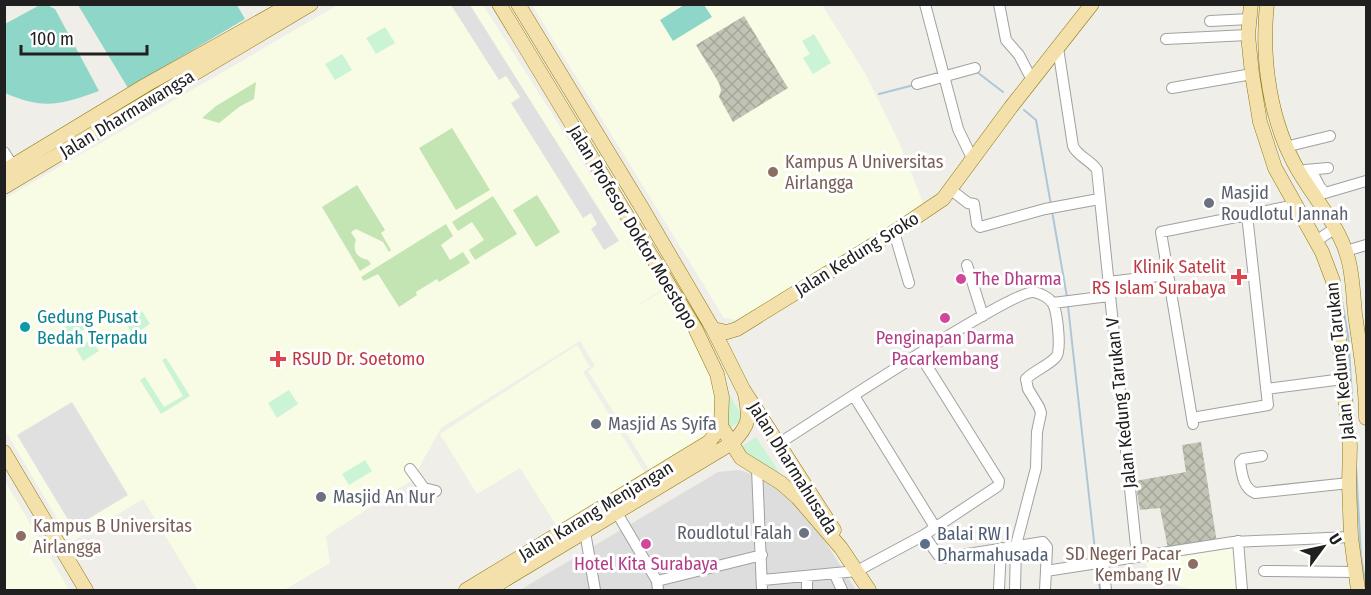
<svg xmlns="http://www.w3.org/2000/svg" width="1371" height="595" viewBox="0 0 1371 595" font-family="'Fira Sans Condensed',sans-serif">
	<defs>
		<pattern id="construction-cross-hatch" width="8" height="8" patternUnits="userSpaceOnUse" patternTransform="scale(1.5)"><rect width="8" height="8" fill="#c1c3b4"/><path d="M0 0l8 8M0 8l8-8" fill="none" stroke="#a6a79a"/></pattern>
	</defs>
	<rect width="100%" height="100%" fill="#f0eee8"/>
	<path fill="#dedddd" d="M740 470 756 476 782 492 802 511 817 529 856 590H520L718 472Z"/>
	<path fill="#f8fce4" d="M338 5H483L663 289 629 311 664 290 716 375 718 412 709 435 650 471 588 371 595 366 580 341 441 428 412 480 326 536 330 563 284 590H198L143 499 71 542 5 430 4 199Z
		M532 5H822L865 73 898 140 924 205 737 320 724 318Z
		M577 345 590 367 583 372 645 473 558 528 520 468 477 494 440 434Z
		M5 481 69 590H5Z
		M1237 543 1241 590H1194L1152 579 1148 572 1145 556Z"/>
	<path fill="url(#construction-cross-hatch)" d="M744 16 788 88 733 122 719 97 721 90 719 83 696 45Z
		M1201 442 1217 543 1168 549 1160 508 1140 510 1135 481 1186 472 1182 445Z"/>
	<path fill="#c3e4b3" d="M256 82 254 99 239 107 219 123 202 118 216 106Z
		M452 128 490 190 456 210 419 148Z
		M357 185 385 230 381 233 391 250 389 252 383 242 356 229 351 232 356 240C352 251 357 258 368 260L371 264 360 271 322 207Z
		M537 195 560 232 536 247 513 210Z
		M493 196 517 234 475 260 469 250 484 240 472 222 458 231 452 222Z
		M446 224 453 236 441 245 450 260 463 252 470 263 439 282 437 279 416 292 417 295 399 307 378 274 364 281 361 277Z"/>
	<path fill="#caf4d5" d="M385 27 395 43 376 54 366 38Z
		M814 34 831 63 813 74 803 58 810 54 802 41Z
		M342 54 352 70 335 80 325 64Z
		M142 311 150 324 133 335 125 322Z
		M68 313 75 323 80 320 85 329 70 339 63 328 68 325 63 316Z
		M91 340 99 351 83 361 76 349Z
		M166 358 190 396 161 414 140 380 145 377 164 407 183 396 162 360Z
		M289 390 298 404 277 418 268 403Z
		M728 393 744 419 726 430Z
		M756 437 783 478 762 463 743 456 738 449Z
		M365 460 372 471 349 485 342 474Z"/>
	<path fill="#8ed6c7" d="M47 5 55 9 99 91C60 105 44 110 5 93V24L38 6Z
		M78 5H237L245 19 128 88Z
		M684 5H704L712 17 673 41 660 20Z"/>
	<path fill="#e0e0e0" d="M451 5H470L619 241 604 250 591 229 597 224 591 213 583 218 511 103 520 97 506 76 499 80Z
		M72 402 128 495 73 528 17 435Z"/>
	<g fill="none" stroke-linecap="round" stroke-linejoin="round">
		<path stroke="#adc7d8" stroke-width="2" d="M977 72 1003 92
			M879 94 914 85
			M1024 110 1036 120 1051 205
			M1052 211 1067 297
			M1340 289 1348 335 1353 411
			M1068 306 1096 559
			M1356 465 1361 556 1366 587
			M1097 568 1100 590"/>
		<defs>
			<path id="minor" d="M925 4 958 129 972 158
				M999 4 1006 40 1019 55 1032 80
				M1210 21 1250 19
				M1166 39 1248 35
				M1058 48 1073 146C1078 157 1091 160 1097 170L1137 556
				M917 84 975 68
				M1172 88 1252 74
				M1285 147 1330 136
				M4 152 13 166
				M1305 170 1328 168
				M1311 170 1320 187 1325 193 1366 181
				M950 189 968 203 974 204 977 224 980 227 1045 209 1099 199
				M894 232 909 283
				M1316 241 1334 229
				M1346 251 1366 245
				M967 265 983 316
				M1108 282 1168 275
				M1053 303 1109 296
				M1266 389 1343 379
				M854 396 935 527
				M1192 418 1268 405 1247 215
				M1193 424 1161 232 1296 205
				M778 444C810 424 1013 289 1034 292 1040 293 1050 298 1053 304 1057 311 1062 351 1056 357 1048 366 1035 370 1026 379L1028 389 1039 407 1041 413 1037 432 1036 468 1016 545 1015 589
				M1262 456 1243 459 1240 462C1242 474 1243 488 1255 493L1349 483
				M757 468 762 590
				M410 469 424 488 436 491
				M617 513 657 581 658 590
				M585 532 595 590
				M924 535 938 555 942 558 1043 542 1047 547 1046 571 1233 542 1351 537
				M1238 541 1242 590
				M1103 562 1106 590
				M1264 571 1354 572
				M835 575 842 590
				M763 580 857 571 924 535 998 486 999 481 920 355
				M657 581 762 555
				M999 589 1001 548
				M807 590V576
				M1045 590 1046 571"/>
			<path id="major" d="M499 4 695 328 717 374 722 397 721 426 741 458 781 483 798 498 841 548 869 590
				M518 4 642 208 713 329 743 389 834 530
				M1251 4 1248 35 1252 74 1260 122 1275 168 1322 252 1333 281 1350 446 1349 483 1351 537 1358 590
				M1267 4C1261 60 1270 123 1299 172 1314 197 1339 227 1347 255 1353 273 1353 295 1355 314 1360 349 1366 383 1366 418
				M4 171 146 85 291 4
				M4 187 311 4
				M713 329 727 332 737 329 894 232 943 199 1011 107 1092 4
				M4 452 86 590
				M466 590 709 442 721 426
				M488 590 732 443C750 425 750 418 745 394"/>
		</defs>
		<use href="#minor" stroke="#a1a1a1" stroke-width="12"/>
		<use href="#major" stroke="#8d7910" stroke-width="15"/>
		<use href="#minor" stroke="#fff" stroke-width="10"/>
		<use href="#major" stroke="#f3e0aa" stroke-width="14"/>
	</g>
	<g fill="#8d6e63" stroke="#fff" stroke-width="2">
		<circle cx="773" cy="172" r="6"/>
		<circle cx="21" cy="536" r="6"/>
		<circle cx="1193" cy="564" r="6"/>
	</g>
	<g fill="#6b7280" stroke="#fff" stroke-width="2">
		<circle cx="1209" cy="203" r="6"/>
		<circle cx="596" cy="424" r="6"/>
		<circle cx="321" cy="497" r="6"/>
		<circle cx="804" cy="533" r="6"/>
	</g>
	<g fill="#e0444e" stroke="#fff" stroke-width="2">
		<path d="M1236 268h6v6h6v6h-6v6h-6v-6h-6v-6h6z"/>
		<path d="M275 350h6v6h6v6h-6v6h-6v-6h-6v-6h6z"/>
	</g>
	<g fill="#d1479c" stroke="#fff" stroke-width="2">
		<circle cx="961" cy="279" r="6"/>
		<circle cx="945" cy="318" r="6"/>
		<circle cx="646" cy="544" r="6"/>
	</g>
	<circle fill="#0f9aa8" stroke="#fff" stroke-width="2" cx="25" cy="327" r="6"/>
	<circle fill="#5c6f8a" stroke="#fff" stroke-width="2" cx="925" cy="544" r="6"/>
	<g text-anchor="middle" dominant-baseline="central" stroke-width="6" stroke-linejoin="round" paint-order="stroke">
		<g font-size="18" fill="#202020" stroke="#fff">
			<text transform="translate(127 114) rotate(-31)">Jalan Dharmawangsa</text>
			<text transform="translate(633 227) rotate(59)">Jalan Profesor Doktor Moestopo</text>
			<text transform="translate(857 254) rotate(-32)">Jalan Kedung Sroko</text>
			<text transform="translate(1340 361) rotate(-96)">Jalan Kedung Tarukan</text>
			<text transform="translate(1121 403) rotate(-96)">Jalan Kedung Tarukan V</text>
			<text transform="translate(793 468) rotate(58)">Jalan Dharmahusada</text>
			<text transform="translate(596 511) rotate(-31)">Jalan Karang Menjangan</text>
		</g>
		<g font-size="18" fill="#785e54" stroke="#fff" text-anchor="start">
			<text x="785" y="162">Kampus A Universitas<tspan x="785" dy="21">Airlangga</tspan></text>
			<text x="33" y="526">Kampus B Universitas<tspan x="33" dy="21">Airlangga</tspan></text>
			<text x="1181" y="554" text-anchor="end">SD Negeri Pacar<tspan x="1181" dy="21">Kembang IV</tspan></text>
		</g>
		<g font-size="18" fill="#5b616d" stroke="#fff" text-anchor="start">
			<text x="1221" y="193">Masjid<tspan x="1221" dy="21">Roudlotul Jannah</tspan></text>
			<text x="608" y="424">Masjid As Syifa</text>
			<text x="333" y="497">Masjid An Nur</text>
			<text x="792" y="533" text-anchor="end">Roudlotul Falah</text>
		</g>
		<g font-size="18" fill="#be3a42" stroke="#fff" text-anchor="end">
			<text x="1226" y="267">Klinik Satelit<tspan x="1226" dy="21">RS Islam Surabaya</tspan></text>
			<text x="292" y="359" text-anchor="start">RSUD Dr. Soetomo</text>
		</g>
		<g font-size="18" fill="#b23c85" stroke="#fff">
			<text x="973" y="279" text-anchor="start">The Dharma</text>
			<text x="945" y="338">Penginapan Darma<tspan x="945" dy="21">Pacarkembang</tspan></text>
			<text x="646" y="564">Hotel Kita Surabaya</text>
		</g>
		<g font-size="18" fill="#0d838f" stroke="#fff" text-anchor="start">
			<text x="37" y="317">Gedung Pusat<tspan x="37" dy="21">Bedah Terpadu</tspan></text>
		</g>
		<g font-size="18" fill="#4e5e75" stroke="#fff" text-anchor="start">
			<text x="937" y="534">Balai RW I<tspan x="937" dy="21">Dharmahusada</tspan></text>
		</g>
	</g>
	<rect width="1371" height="595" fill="none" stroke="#202020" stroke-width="12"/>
	<g transform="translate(1323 547) rotate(57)" stroke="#ffffff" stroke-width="4.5" paint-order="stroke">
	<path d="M0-4.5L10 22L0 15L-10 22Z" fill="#202020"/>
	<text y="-9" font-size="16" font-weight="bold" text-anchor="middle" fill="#202020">U</text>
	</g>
	<path d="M21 45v9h126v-9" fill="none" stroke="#202020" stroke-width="3"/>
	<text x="30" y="45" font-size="18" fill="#202020" stroke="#ffffff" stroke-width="4.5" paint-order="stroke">100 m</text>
</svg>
